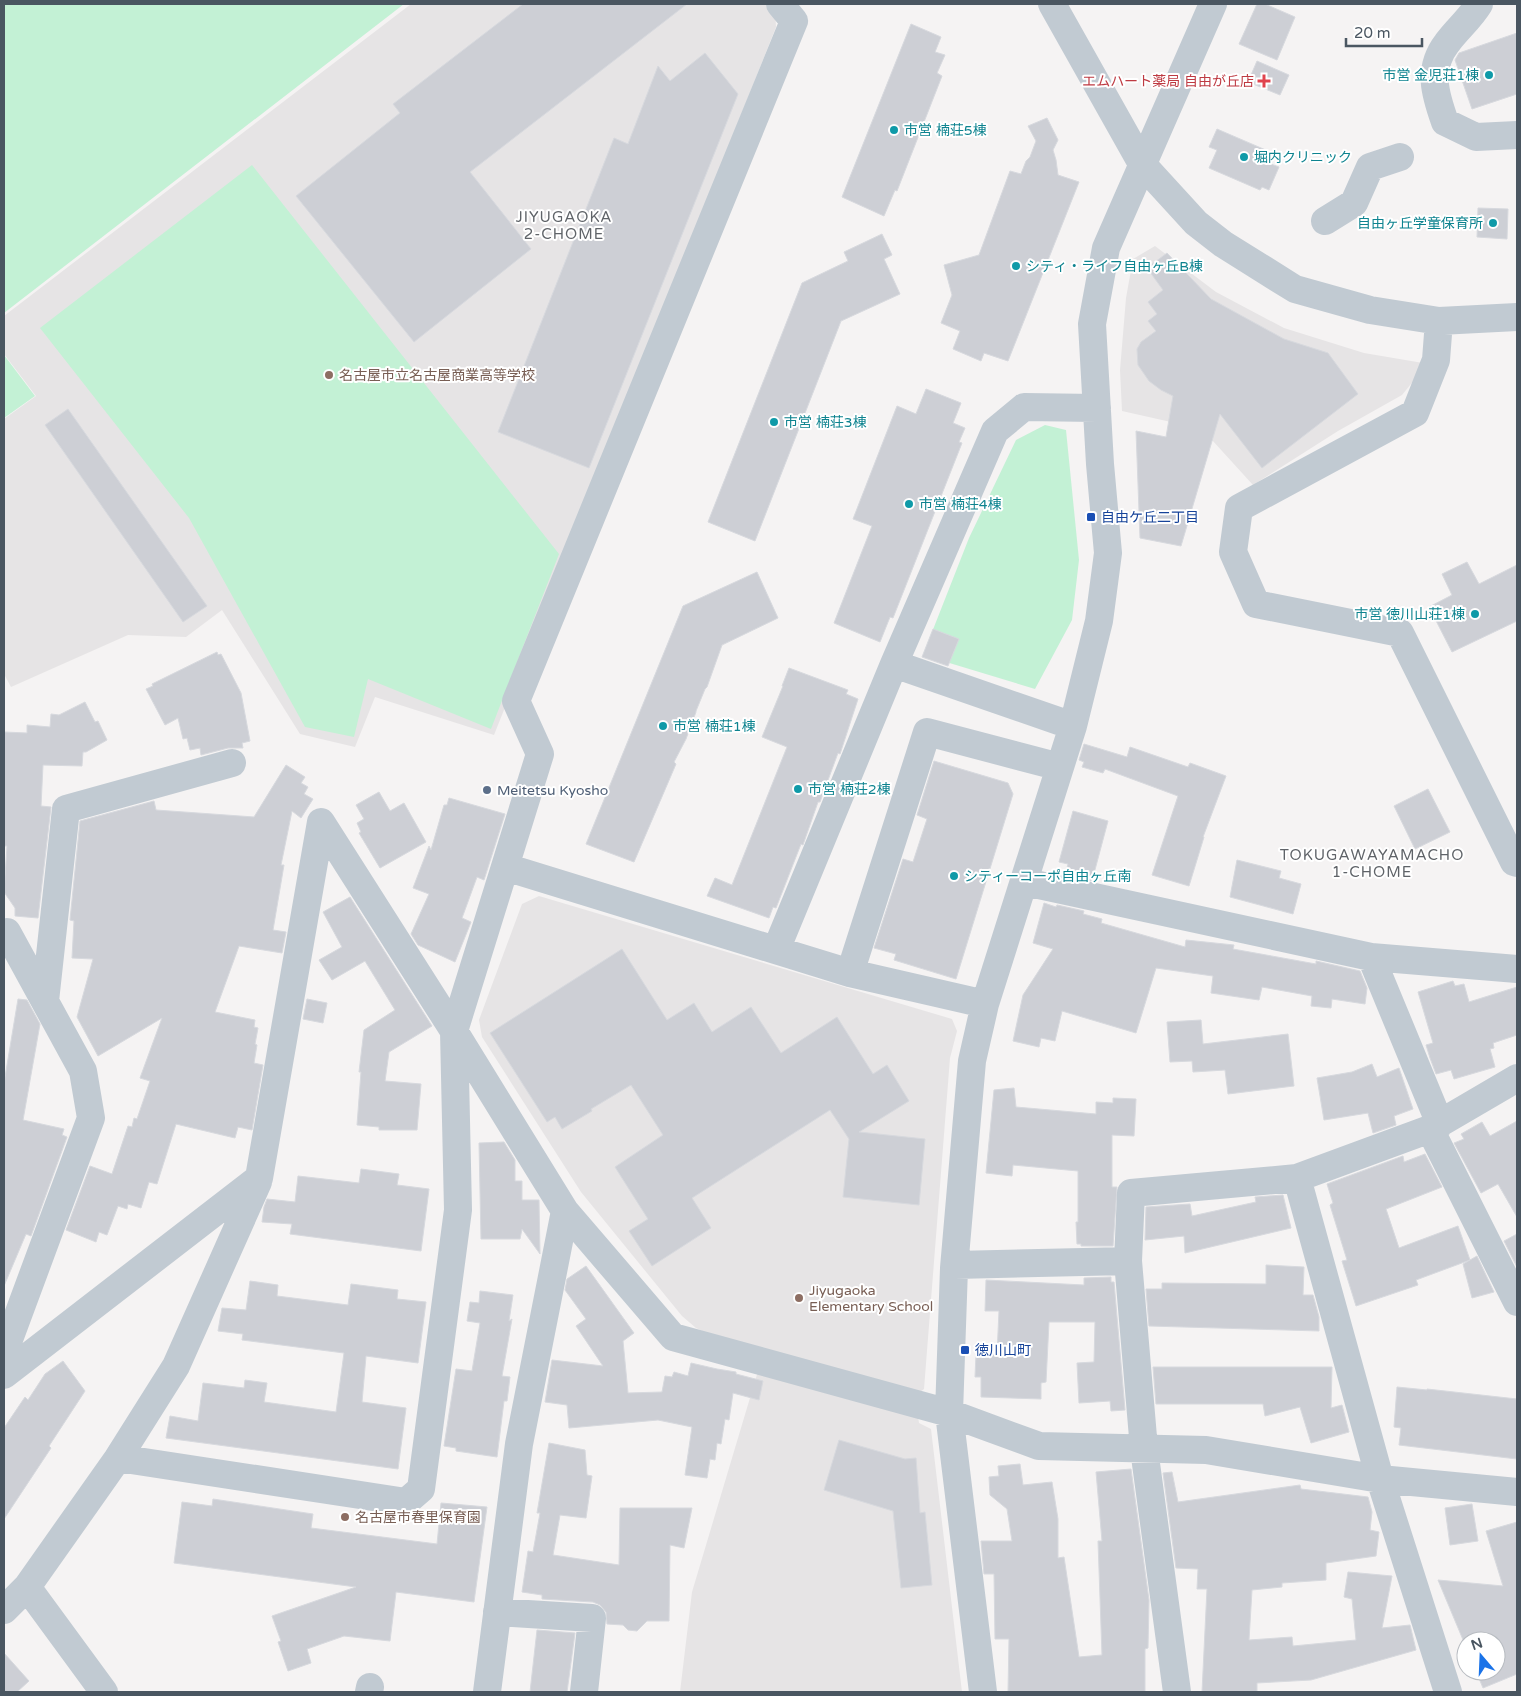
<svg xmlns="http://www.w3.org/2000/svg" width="1521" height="1696" viewBox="0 0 1521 1696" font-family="'Varela Round','Noto Sans JP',sans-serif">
	<rect width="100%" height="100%" fill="#f5f3f3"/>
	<path fill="#e6e4e5" d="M411 4H772L775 7 776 27 494 735 375 697 355 747 300 734 222 610 186 637 128 635 11 687 4 674V419L36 396 4 354V316Z
		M1155 246 1216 292 1284 328 1364 353 1423 363 1415 379 1402 395 1338 431 1253 485 1202 429 1122 411 1120 370 1126 298 1133 259Z
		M539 896 952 1019 957 1031 950 1058 924 1389 915 1396 919 1423 931 1429 962 1692H680L692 1592 764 1351 718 1338 696 1328 682 1316 581 1192 482 1037 479 1020 522 904Z"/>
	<path fill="#c3f1d5" d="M4 4H404L4 313Z
		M252 165 559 554 491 729 368 679 354 737 305 727 189 518 40 328Z
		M4 355 35 396 4 418Z
		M1045 425 1066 430 1079 560 1072 620 1035 689 923 655 969 538 1016 440Z"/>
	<path fill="#cdcfd5" stroke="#d7d9de" d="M523 4H687L470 172 531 249 414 342 296 196 400 113 393 104Z
		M1257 4H1265L1295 17 1277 60 1239 44Z
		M911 24 941 37 935 52 945 55 937 73 942 76 897 191 895 190 884 216 842 197Z
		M1517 33V94L1472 109 1455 60 1459 53Z
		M705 53 738 94 589 468 498 432 614 138 628 144 658 66 670 81Z
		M1257 61 1289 75 1280 95 1248 82Z
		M1047 118 1058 140 1053 150 1056 160 1058 175 1079 182 1008 361 984 353 981 361 953 349 960 331 941 323 952 295 944 265 979 255 1010 171 1021 174 1026 161 1030 157 1036 141 1028 126Z
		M1217 129 1275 154 1271 164 1279 167 1269 190 1262 187 1260 190 1209 168 1217 150 1209 147Z
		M1478 208 1508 209 1507 239 1477 237Z
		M882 234 892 255 884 259 900 294 841 321 755 541 708 522 802 283 848 261 844 252Z
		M1167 253 1211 299 1284 339 1328 353 1358 394 1262 468 1220 414 1181 546 1140 538 1136 431 1166 437 1173 396 1161 390 1149 381 1138 365 1137 349 1141 342 1156 331 1148 321 1157 314 1148 302 1163 290 1147 268Z
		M926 389 961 403 953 423 965 428 959 442 962 443 893 618 890 617 880 642 834 623 872 526 853 519 897 406 916 414Z
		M68 409 207 606 183 622 45 425Z
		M1467 562 1479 584 1517 565V621L1452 652 1429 607 1452 595 1442 574Z
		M757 572 778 618 722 645 707 687 705 689 696 711V712L686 739 674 762 676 764 634 862 586 844 683 606Z
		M933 629 959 639 948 666 922 657Z
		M217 652 218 655 221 654 241 693 250 741 242 743 243 748H228L201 755 200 748 190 750 187 738 183 739 178 718 165 725 146 689 153 686 152 684Z
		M789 668 848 690 846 694 858 699 840 754 838 753 820 802H818L804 842 803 845 801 844 776 908 773 907 769 918 707 896 715 878 732 885 787 747 762 737 783 686H782Z
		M85 702 95 722 98 721 107 740 86 752H83L82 766 43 765 41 806 51 807 38 918 15 916V908L4 892 7 846H4V732L27 733V725L50 727 51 714 59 715Z
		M1084 744 1127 757 1130 747 1188 767 1190 763 1226 776 1203 837H1204L1189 886 1152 875 1178 796 1105 769 1103 773 1082 767 1084 762 1079 760Z
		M934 761 1008 783 1013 794 956 979 894 960 896 954 874 948 903 859 913 862 927 819 917 815Z
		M286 765 305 777 301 783 308 787 304 794 313 799 301 818 292 811 281 865H284L273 930 286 932 282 953 239 946 215 1012 255 1020 254 1027 258 1028 255 1044 257 1045 254 1063 263 1065 252 1130 238 1127 235 1138 176 1124 157 1184 149 1182 141 1208 128 1204 127 1209 118 1206 107 1235 99 1232 96 1242 66 1230 90 1166 112 1174 128 1126 132 1127 134 1118 137 1119 150 1081 140 1078 162 1018 98 1056 77 1017 93 959 72 958 74 921 70 920 80 821 154 801 156 810 254 817Z
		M1428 789 1450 832 1415 849 1394 806Z
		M379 792 390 811 404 803 426 842 380 868 359 833 361 832 357 823 364 819 356 805Z
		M449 798 505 814 484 880 477 877 462 918 471 922 455 962 418 945 411 934 429 894 413 888 429 846 431 850 444 805H447Z
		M1073 811 1108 821 1092 881 1065 875 1068 864 1059 862Z
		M1237 860 1281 871 1279 878 1301 884 1293 914 1230 897Z
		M350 897 432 1026 389 1052 385 1081 421 1084 417 1130H379V1127L357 1125 361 1072H359L364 1030 395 1010 365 961 332 980 319 960 342 947 323 912Z
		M1044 903 1056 907 1057 905 1084 911 1083 914 1102 919 1101 923 1185 947 1186 940 1234 945 1233 949 1316 964V961L1360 971 1367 988 1365 1004 1332 999 1331 1008 1311 1006 1312 996 1262 987 1259 1000 1211 993 1213 976 1156 968 1136 1033 1062 1011 1055 1041 1041 1038 1039 1047 1013 1041 1023 995 1053 949 1033 943Z
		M622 949 667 1020 694 1003 712 1032 751 1007 781 1053 837 1017 873 1074 887 1065 909 1101 859 1132 925 1139 919 1205 843 1197 849 1139 830 1110 692 1198 711 1228 652 1266 629 1231 648 1219 615 1167 663 1135 631 1085 591 1109 592 1111 562 1129 555 1117 547 1122 490 1033Z
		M1453 981 1455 986 1464 984 1469 1002 1517 987V1035L1493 1043 1494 1048 1490 1049 1495 1067 1454 1079 1451 1070 1436 1074 1430 1058 1426 1045 1433 1043 1418 992Z
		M18 999 27 1000 40 1024 23 1120 64 1129 62 1135 67 1137 31 1236 26 1234 4 1286V1083Z
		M307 999 327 1003 323 1023 303 1019Z
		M1201 1020 1203 1044 1288 1034 1294 1086 1228 1094 1225 1070 1193 1072 1192 1061 1170 1062 1167 1022Z
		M1372 1064 1377 1077 1399 1068 1413 1109 1394 1116 1396 1125 1373 1133 1368 1113 1324 1120 1317 1078 1352 1072Z
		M1014 1088 1016 1107 1096 1114V1102L1113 1103V1098L1136 1099 1134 1136 1112 1135V1187H1117L1113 1246H1081V1244H1077L1076 1222H1078V1171L1013 1165 1012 1176 986 1173 994 1090Z
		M1517 1121V1217L1498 1184 1481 1193 1454 1143 1464 1139 1461 1134 1482 1122 1490 1136Z
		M504 1142 515 1160V1181H522V1200H539L540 1254 522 1229 520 1239H481L479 1143Z
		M1425 1154 1442 1187 1386 1209 1399 1248 1458 1226 1470 1260 1416 1280 1418 1285 1356 1306 1342 1261 1347 1260 1330 1205 1333 1203 1327 1184 1403 1156 1404 1162Z
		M361 1169 399 1174 397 1185 429 1189 421 1251 290 1234 292 1224 262 1222 264 1207 267 1199 295 1202 298 1176 359 1183Z
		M1283 1195 1291 1228 1185 1253 1184 1236 1145 1240 1146 1207 1190 1204 1192 1216 1256 1202 1255 1197Z
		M1517 1234V1267L1504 1241Z
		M1477 1256 1494 1292 1472 1298 1463 1264Z
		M1266 1265 1304 1267 1303 1295H1313L1319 1317V1331L1149 1326 1146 1289H1162V1283L1266 1284Z
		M586 1266 634 1333 623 1341 628 1393 662 1392 665 1376 672 1377 674 1372 688 1376 691 1363 717 1369 736 1372V1374L763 1381 759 1400 733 1393 729 1420 725 1419 721 1444 717 1443 715 1460 710 1459 707 1478 685 1475 692 1427 658 1420 569 1428 567 1405 545 1402 552 1360 603 1366 576 1326 586 1319 565 1290 567 1279Z
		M1111 1277V1282H1114L1125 1410 1111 1411 1110 1401 1079 1403 1077 1363 1094 1362 1095 1322H1049L1046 1382 1041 1383V1399L981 1397V1377H975L976 1354H997L999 1311H985L986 1280 1084 1285V1278Z
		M250 1281 278 1285 277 1296 348 1305 351 1284 398 1290 397 1299 426 1302 418 1363 366 1356 362 1402 406 1408 398 1469 166 1438 170 1416 198 1421 203 1383 244 1388 245 1380 267 1383 264 1402 336 1412 344 1353 242 1340 243 1334 218 1331 222 1308 246 1310Z
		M480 1291 513 1295 509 1321 512 1319 502 1376 510 1377 507 1401H504L497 1457 456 1451V1448L444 1446 456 1369 472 1371 480 1323 467 1321 470 1302 479 1303Z
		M63 1361 85 1391 49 1446 51 1448 4 1519V1428L25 1397 28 1400 45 1374Z
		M1153 1367H1332L1331 1408 1342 1405 1349 1432 1311 1443 1300 1407 1265 1416 1263 1404H1156Z
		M1397 1387 1427 1390V1389L1517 1399V1459L1399 1445 1401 1428 1394 1427Z
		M839 1440 905 1459 916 1458 920 1513 925 1512 932 1585 901 1588 893 1511 824 1490Z
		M549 1443 585 1450 587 1475 592 1476 586 1518 560 1515 553 1555 619 1565 620 1508H692L684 1548 670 1545 669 1621H647L637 1631 628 1630 623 1625 607 1624 606 1612 600 1605 593 1602 542 1599V1595L522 1592 528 1551 533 1552 540 1513H537Z
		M1020 1464 1023 1485 1052 1482 1058 1519V1558L1064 1557 1079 1657 1102 1655 1098 1541H1102L1096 1472 1131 1469 1149 1600 1148 1648 1145 1649V1692H1008L1009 1639H995L994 1574H984L981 1541H1012L1007 1509 990 1495 989 1477 999 1476 998 1466Z
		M1172 1472 1178 1502 1300 1485 1301 1489 1368 1497 1372 1512 1370 1530 1379 1532 1376 1556 1326 1563V1580L1282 1583V1587L1252 1590 1249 1640 1292 1637 1293 1646 1356 1640 1352 1599 1344 1597 1348 1572 1392 1576 1382 1628 1410 1625 1416 1650 1311 1680 1257 1683V1692H1202L1207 1589H1197L1198 1569 1176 1568 1163 1473Z
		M213 1499 313 1514 311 1528 437 1544 441 1503 487 1507 474 1602 396 1592 390 1641 344 1636 307 1649 311 1663 288 1671 278 1642 281 1641 272 1616 356 1587 174 1563 182 1502 212 1506Z
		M1472 1504 1478 1541 1450 1545 1445 1508Z
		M1517 1522V1674L1483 1688 1476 1671H1496V1641H1466V1647L1438 1580 1503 1586 1486 1531Z
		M537 1630 575 1633 567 1692H530Z
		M4 1653 29 1681 17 1692H4Z"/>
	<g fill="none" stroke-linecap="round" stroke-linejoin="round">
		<path stroke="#c1cad2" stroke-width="28" d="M1052 4 1142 164 1196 223 1223 244 1295 289 1370 310 1439 321 1517 317
			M1479 4C1470 19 1457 29 1447 43 1427 69 1435 94 1445 122L1476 137 1517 135
			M1325 221 1354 203 1370 167 1400 157
			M1439 321 1436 360 1415 413 1239 508 1233 552 1256 604 1400 633 1514 862 1517 863
			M894 664 1073 726
			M505 867 850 973 985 1004
			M1025 882 1371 957 1517 969
			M776 950 894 664 995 431 1024 407 1097 408
			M1371 957 1440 1124
			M850 973 927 732 1060 767
			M45 1001 66 809 232 763
			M1430 1129 1517 1302
			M1297 1178 1380 1479 1448 1692
			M955 1265 1128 1261
			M4 1353 91 1118 83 1071 7 932
			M4 1375 259 1178 321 822 454 1031 565 1211 673 1337 949 1413 1039 1446 1206 1450 1380 1479 1517 1492
			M118 1458 406 1502 421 1489 458 1210 454 1031 540 754 516 701 794 21 780 4
			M27 1587 104 1692
			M4 1610 27 1587 118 1458 176 1366 258 1182
			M497 1612 592 1618 584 1692
			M369 1692 370 1687
			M487 1692 519 1444 565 1211
			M983 1692 949 1413 954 1268 972 1061 985 1004 1073 726 1099 621 1108 553 1100 464 1092 324 1106 248 1213 4
			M1177 1692 1144 1449 1128 1261 1131 1193 1297 1178 1430 1129 1517 1078"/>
	</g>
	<g fill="#0f9aa8" stroke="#fff" stroke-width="2">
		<circle cx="1489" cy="75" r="5"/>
		<circle cx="894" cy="130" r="5"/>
		<circle cx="1244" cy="157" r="5"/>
		<circle cx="1493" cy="223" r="5"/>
		<circle cx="1016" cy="266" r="5"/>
		<circle cx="774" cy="422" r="5"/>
		<circle cx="909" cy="504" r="5"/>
		<circle cx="1475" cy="614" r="5"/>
		<circle cx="663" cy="726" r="5"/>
		<circle cx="798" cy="789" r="5"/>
		<circle cx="954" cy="876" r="5"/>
	</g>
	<path fill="#e0444e" stroke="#fff" stroke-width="2" d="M1261.5 73.5h5v5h5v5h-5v5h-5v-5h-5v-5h5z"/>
	<g fill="#8d6e63" stroke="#fff" stroke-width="2">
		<circle cx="329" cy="375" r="5"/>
		<circle cx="799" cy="1298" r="5"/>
		<circle cx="345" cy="1517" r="5"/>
	</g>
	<g fill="#1a4fb4" stroke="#fff" stroke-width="2">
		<rect x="1086" y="512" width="10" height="10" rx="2.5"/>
		<rect x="960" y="1345" width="10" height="10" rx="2.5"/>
	</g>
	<circle fill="#5c6f8a" stroke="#fff" stroke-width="2" cx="487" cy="790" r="5"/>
	<g text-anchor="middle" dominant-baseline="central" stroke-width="4" stroke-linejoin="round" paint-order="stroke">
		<g font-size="14" fill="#0d838f" stroke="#fff" text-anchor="start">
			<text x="1479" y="75" text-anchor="end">市営 金児荘1棟</text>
			<text x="904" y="130">市営 楠荘5棟</text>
			<text x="1254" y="157">堀内クリニック</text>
			<text x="1483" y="223" text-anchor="end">自由ヶ丘学童保育所</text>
			<text x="1026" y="266">シティ・ライフ自由ヶ丘B棟</text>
			<text x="784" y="422">市営 楠荘3棟</text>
			<text x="919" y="504">市営 楠荘4棟</text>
			<text x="1465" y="614" text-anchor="end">市営 徳川山荘1棟</text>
			<text x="673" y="726">市営 楠荘1棟</text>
			<text x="808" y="789">市営 楠荘2棟</text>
			<text x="964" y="876">シティーコーポ自由ヶ丘南</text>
		</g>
		<g font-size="14" fill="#be3a42" stroke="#fff" text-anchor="end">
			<text x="1254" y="81">エムハート薬局 自由が丘店</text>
		</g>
		<g font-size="14" fill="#785e54" stroke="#fff" text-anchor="start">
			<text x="339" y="375">名古屋市立名古屋商業高等学校</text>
			<text x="809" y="1290">Jiyugaoka<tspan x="809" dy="16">Elementary School</tspan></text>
			<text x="355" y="1517">名古屋市春里保育園</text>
		</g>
		<g font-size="14" fill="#164399" stroke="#fff" text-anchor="start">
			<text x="1101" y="517">自由ケ丘二丁目</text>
			<text x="975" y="1350">徳川山町</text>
		</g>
		<g font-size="14" fill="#4e5e75" stroke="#fff" text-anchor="start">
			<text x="497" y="790">Meitetsu Kyosho</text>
		</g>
		<g font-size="15" letter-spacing="1" fill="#5f6368" stroke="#fff">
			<text x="564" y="217">JIYUGAOKA<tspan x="564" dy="17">2-CHOME</tspan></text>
			<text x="1372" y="855">TOKUGAWAYAMACHO<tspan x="1372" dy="17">1-CHOME</tspan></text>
		</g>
	</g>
	<rect width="1521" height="1696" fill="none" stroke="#4a5661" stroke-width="10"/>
	<g transform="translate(1481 1656) rotate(341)"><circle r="24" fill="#ffffff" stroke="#b7bbc0"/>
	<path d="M0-4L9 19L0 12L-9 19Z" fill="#1a73e8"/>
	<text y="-8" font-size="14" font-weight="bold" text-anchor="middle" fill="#4a5661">N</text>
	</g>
	<path d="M1346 38v8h76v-8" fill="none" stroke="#4a5661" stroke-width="2.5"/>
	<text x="1354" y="38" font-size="15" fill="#4a5661" stroke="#ffffff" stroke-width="4" paint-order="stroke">20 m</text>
</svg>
